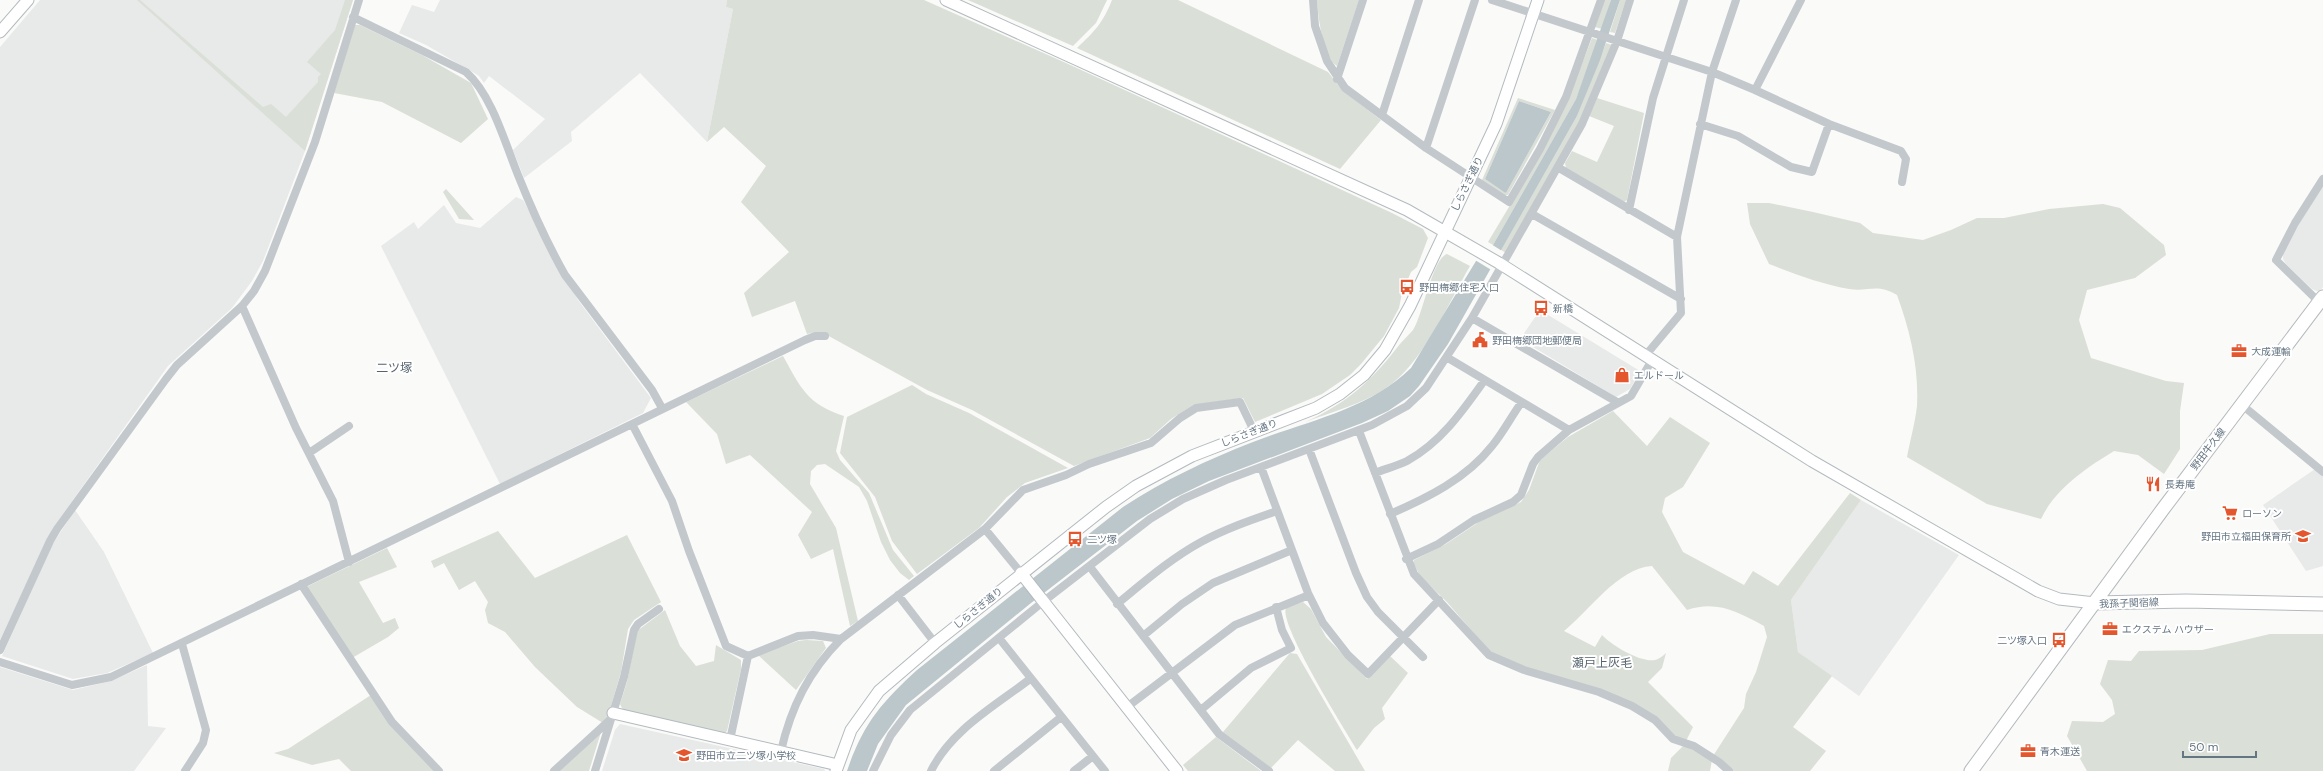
<svg xmlns="http://www.w3.org/2000/svg" width="2323" height="771" viewBox="0 0 2323 771" font-family="'DM Sans','Noto Sans JP',sans-serif">
	<rect width="100%" height="100%" fill="#fafaf8"/>
	<path fill="#e8e9e9" d="M40 0H353L305 151 263 261 252 281 232 308 168 366 53 528 0 640V47Z
		M440 0H727L726 7 733 9 707 142 640 73 571 132 572 141 524 178 513 150 545 119 489 76 484 83 479 76 471 71 426 45 399 33 412 5 434 12Z
		M2323 182V287L2319 292 2312 289 2286 264 2283 259V252Z
		M516 197 523 200 578 300 651 398 643 413 500 484 381 246 414 222 418 229 444 205 456 223 480 228Z
		M1540 310 1640 371 1630 389 1616 397 1520 339Z
		M2315 469 2323 476V566L2306 571 2263 505Z
		M1861 500 1959 555 1859 696 1798 652 1791 600Z
		M75 510 104 552 153 653 107 673 73 679 2 656 52 545Z
		M147 665 148 726 166 728 134 771H0V667L73 690 111 681Z
		M620 724 824 769 825 771H602L615 730Z"/>
	<path fill="#dadfd7" fill-rule="evenodd" d="M137 0H140L263 107 271 104 286 117 318 82V77L321 74 307 62 335 30 345 0H353L305 151Z
		M727 0H924L1066 63 1392 213 1423 229 1428 238 1417 267 1411 272 1402 293 1399 308 1384 336 1361 364 1350 375 1322 394 1255 422 1243 398 1193 405 1171 419 1150 438 1074 466 972 410 927 390 825 334 815 332 807 334 795 301 752 317 744 293 789 252 741 202 766 166 724 127 707 142 733 9 726 7Z
		M968 0H1107L1096 23 1073 46Z
		M1112 0H1178L1328 72 1342 90 1381 120 1340 169 1077 48C1094 32 1103 23 1112 0Z
		M1317 0H1359L1337 66C1323 58 1318 16 1317 0Z
		M1604 0H1611L1602 29 1595 27Z
		M1620 0H1626L1615 33 1610 32Z
		M355 25H360L422 55 471 83 488 119 461 143 382 102 334 93Z
		M1592 38 1598 40 1576 99 1493 245 1488 242C1528 176 1565 111 1592 38Z
		M1606 43 1612 45 1581 119 1506 253 1501 250 1577 116Z
		M1518 98 1555 110 1508 195H1503L1482 180ZM1519 101 1551 112 1506 193 1485 179Z
		M1597 98 1644 113 1627 200 1624 202 1566 168 1565 163 1572 151 1597 162 1614 126 1589 116Z
		M446 189 474 220 459 219 443 192Z
		M1747 203H1769L1813 212 1860 223 1873 233 1923 240 1951 230 1977 218H2004L2049 209 2103 204 2120 208 2164 245 2166 255 2135 278 2087 290 2079 320 2091 358 2166 381 2184 383 2180 411V449L2164 474 2138 455 2114 451C2086 468 2055 489 2041 519L1987 504 1907 457C1910 441 1915 423 1917 406 1919 367 1910 331 1897 295 1877 283 1869 292 1849 289 1821 284 1795 274 1769 264L1750 224Z
		M1447 254 1470 266C1448 304 1423 363 1386 388 1362 404 1332 412 1305 422 1348 403 1372 380 1400 344 1404 339 1409 335 1413 330 1423 315 1432 259 1447 254Z
		M783 356C801 388 807 404 844 416L836 451 840 460 869 493 893 550 914 576 909 580 900 573 890 560 881 542 867 501 859 487 825 464 817 465 811 471 810 484 836 528 858 621 850 626 833 549 811 559 798 535 812 512 750 455 726 464 717 434 686 402Z
		M912 385 926 394 969 413 1068 468 1025 483 1007 497 979 528 917 574 892 541 875 497 840 453 847 417Z
		M1613 411 1647 446 1670 417 1710 443 1683 487 1665 498 1662 512 1683 552 1744 585 1753 571 1778 586 1850 493 1861 500 1791 600 1798 652 1832 676 1793 727 1826 751 1810 771H1732L1713 756 1744 708 1746 694 1756 672 1767 637 1764 626C1738 612 1717 600 1687 610L1652 566C1618 568 1589 611 1564 631L1595 647 1602 635C1611 645 1641 663 1655 660 1659 659 1663 656 1666 653L1662 668 1648 682 1693 727 1686 741 1680 740 1650 714 1520 667 1489 651 1447 602 1420 576 1414 564V560L1446 544 1479 522 1521 502 1529 490 1540 460 1568 437Z
		M498 531 535 578 627 535 661 602 634 620 628 629 621 672 607 719 603 723 577 707 535 667 505 632 488 623 485 610 488 602 475 581 459 590 444 563 434 568 431 561Z
		M387 548 397 567 359 582 383 623 395 618 399 628 388 637 352 658 306 587Z
		M1303 602 1311 609 1326 637 1367 679 1390 656 1408 673 1382 708 1385 719 1374 728 1357 750C1345 730 1278 623 1286 608Z
		M665 610 680 646 696 666 714 661 716 645 741 660V669L727 731 723 734 624 712 620 704 627 682 637 631Z
		M2270 634H2323V771H2087L2067 736 2072 721 2103 722 2115 714 2112 700 2100 684 2108 660 2131 661 2139 651 2202 650Z
		M806 640 823 641 826 648 796 690 758 655 798 641Z
		M1290 653 1297 654 1365 771H1335L1298 740 1271 768 1223 732Z
		M371 695 435 771H351L339 759 312 765 274 753 288 749Z
		M602 729 589 771H556Z
		M1216 737 1261 771H1188L1183 765Z
		M1683 746H1688L1712 760 1710 771H1668L1671 758Z"/>
	<path fill="#bbc7cb" d="M1611 0H1620L1600 60 1577 116 1448 344 1419 386 1410 396 1388 411 1362 423 1209 481 1172 499 1137 521 1031 603 906 705 878 744 867 771H847C863 724 881 703 917 670L1123 507C1164 480 1207 460 1253 442 1307 421 1368 410 1411 368L1476 261 1493 245 1576 99Z
		M1519 101 1551 112 1506 193 1504 192 1485 179Z"/>
	<path fill="#fafaf8" d="M1491 244 1502 251 1493 271 1475 260Z"/>
	<g fill="none" stroke-linecap="round" stroke-linejoin="round">
		<defs>
			<path id="secondary" d="M946 0 1407 210 1499 263 1812 461 2038 591 2059 599 2095 603
				M0 32 28 0
				M1021 573 1177 771
				M613 713 838 765
				M836 771 851 730 879 691 935 643 1106 507 1136 486 1192 456 1316 408 1340 394 1364 375 1385 350 1410 306 1496 124 1538 0"/>
			<path id="primary" d="M2095 603 2186 601 2323 604
				M1971 771 2163 509 2323 297"/>
		</defs>
		<use href="#secondary" stroke="#b3babf" stroke-width="13"/>
		<use href="#primary" stroke="#b5babe" stroke-width="15"/>
		<path stroke="#c3c8cc" stroke-width="8" d="M1313 0 1315 26 1327 61 1345 88 1426 148 1509 202 1540 149 1566 97 1601 0
			M1492 0 1712 72 1755 90 1829 124 1901 151 1906 159 1902 182
			M353 17 466 72C492 95 505 143 518 175 532 210 547 243 565 275L652 390 662 408
			M1337 79 1363 0
			M1755 90 1801 0
			M1382 115 1419 0
			M1700 124 1738 136 1791 167 1812 172 1829 124
			M1426 148 1475 0
			M1559 168 1677 237
			M1629 210 1653 98 1684 0
			M1532 214 1681 299
			M2319 302 2276 260 2295 223 2323 179
			M242 306 296 428 333 501 349 562
			M1472 318 1617 402
			M1645 356 1681 313 1677 237 1712 72 1736 0
			M1448 358 1569 430
			M2242 405 2323 472
			M632 424 672 501 689 551 726 646 748 656 798 636 813 635 841 639
			M1359 431 1414 574 1489 655 1524 670 1599 692 1632 706 1655 720 1673 739 1694 746 1719 762 1729 771
			M1309 449 1356 573 1367 597 1378 612 1423 657
			M309 453 349 426
			M1261 467 1308 593 1323 623 1348 655 1368 674 1439 600
			M1375 473C1385 469 1397 466 1407 461 1441 442 1462 412 1484 381
			M1390 514C1427 498 1466 479 1492 446 1503 433 1511 417 1521 403
			M985 529 1023 490 1066 475 1089 464 1151 443 1180 418 1196 408 1240 402 1254 431
			M1406 559 1438 544 1474 520 1513 502 1521 495 1533 464 1538 457 1569 430 1631 396 1652 360
			M1090 567 1219 734 1269 771
			M301 584 392 722 439 771
			M898 595 935 643
			M1117 604C1144 582 1170 559 1201 542 1225 529 1251 520 1277 511
			M1143 636 1182 604 1213 583 1292 550
			M999 638 1105 771
			M182 644 206 730 203 743 185 771
			M0 650 50 541 57 529 166 379 177 365 242 306 254 291 265 271 315 142 359 0
			M0 662 72 685 111 677 805 340 815 336H825
			M1127 707 1235 625 1309 595
			M1202 709 1251 668 1291 648 1282 630 1276 607
			M730 740 748 656
			M781 751C791 707 809 671 841 639L985 529 1021 573
			M554 771 611 719
			M595 771 624 677 634 630 638 624 659 609
			M873 771 891 735 910 710 1044 601 1150 519 1183 499 1226 480 1372 425 1407 406 1426 388 1472 318 1582 124 1617 41 1630 0
			M931 771C951 730 995 706 1030 679
			M994 771 1061 717
			M1074 771 1093 756"/>
		<use href="#secondary" stroke="#fff" stroke-width="11"/>
		<use href="#primary" stroke="#fff" stroke-width="13"/>
	</g>
	<defs>
		<symbol id="bus-bare" viewBox="-9 -9 18 18"><path d="M-5-6H5V4H4V6H2V4H-2V6H-4V4H-5ZM-3.5-4V0h7V-4ZM-3.5 1.2v1.5H-2V1.2ZM2 1.2v1.5H3.5V1.2Z" fill="#e4572e" stroke="#fff" stroke-width="2.5" paint-order="stroke"/></symbol>
		<symbol id="civic-bare" viewBox="-9 -9 18 18"><path d="M-.6-6.5H3V-4.5H.6V-3L4-1V1h2V6H-6V1h2V-1L-.6-3ZM-1.2 2.5V6h2.4V2.5Z" fill="#e4572e" stroke="#fff" stroke-width="2.5" paint-order="stroke"/></symbol>
		<symbol id="office-bare" viewBox="-9 -9 18 18"><path d="M-6-3h4V-5.5h4V-3h4V5H-6ZM-1-4.5V-3h2v-1.5ZM-6 0V1H6V0Z" fill="#e4572e" stroke="#fff" stroke-width="2.5" paint-order="stroke"/></symbol>
		<symbol id="shop-bare" viewBox="-9 -9 18 18"><path d="M-5-2.5h2.3a2.7 3.5 0 0 1 5.4 0H5L5.5 6h-11ZM-1.5-2.5h3a1.5 2.3 0 0 0-3 0Z" fill="#e4572e" stroke="#fff" stroke-width="2.5" paint-order="stroke"/></symbol>
		<symbol id="restaurant-bare" viewBox="-9 -9 18 18"><path d="M-5-6h1v4h1v-4h1v4h1v-4h1v5L-1.5 .5V6h-2V.5L-5-1ZM5-6V6H3V1.5H1.5Q1.5-4 5-6Z" fill="#e4572e" stroke="#fff" stroke-width="2.5" paint-order="stroke"/></symbol>
		<symbol id="supermarket-bare" viewBox="-9 -9 18 18"><path d="M-6-5.5h2.5l.6 2H6L4.5 2H-2.5L-4.4-4H-6ZM-1.5 3.2a1.3 1.3 0 1 0 .1 0ZM3 3.2a1.3 1.3 0 1 0 .1 0Z" fill="#e4572e" stroke="#fff" stroke-width="2.5" paint-order="stroke"/></symbol>
		<symbol id="school-bare" viewBox="-9 -9 18 18"><path d="M0-5L7-2L0 1L-7-2ZM-4 1L0 2.5L4 1V4Q0 6-4 4Z" fill="#e4572e" stroke="#fff" stroke-width="2.5" paint-order="stroke"/></symbol>
	</defs>
	<g fill-rule="evenodd">
		<use href="#bus-bare" x="1396" y="276" width="22" height="22"/>
		<use href="#bus-bare" x="1530" y="297" width="22" height="22"/>
		<use href="#civic-bare" x="1469" y="329" width="22" height="22"/>
		<use href="#office-bare" x="2228" y="340" width="22" height="22"/>
		<use href="#shop-bare" x="1611" y="364" width="22" height="22"/>
		<use href="#restaurant-bare" x="2142" y="473" width="22" height="22"/>
		<use href="#supermarket-bare" x="2219" y="502" width="22" height="22"/>
		<use href="#school-bare" x="2292" y="525" width="22" height="22"/>
		<use href="#bus-bare" x="1064" y="528" width="22" height="22"/>
		<use href="#office-bare" x="2099" y="618" width="22" height="22"/>
		<use href="#bus-bare" x="2048" y="629" width="22" height="22"/>
		<use href="#office-bare" x="2017" y="740" width="22" height="22"/>
		<use href="#school-bare" x="673" y="744" width="22" height="22"/>
	</g>
	<g text-anchor="middle" dominant-baseline="central" stroke-width="4" stroke-linejoin="round" paint-order="stroke">
		<g font-size="10" fill="#657683" stroke="#fff">
			<text transform="translate(1467 184) rotate(-64)">しらさぎ通り</text>
			<text transform="translate(1249 433) rotate(-21)">しらさぎ通り</text>
			<text transform="translate(2208 449) rotate(-53)">野田牛久線</text>
			<text transform="translate(2129 603) rotate(-2)">我孫子関宿線</text>
			<text transform="translate(978 608) rotate(-39)">しらさぎ通り</text>
		</g>
		<g font-size="10" fill="#657683" stroke="#fff" text-anchor="start">
			<text x="1419" y="287">野田梅郷住宅入口</text>
			<text x="1553" y="308">新橋</text>
			<text x="1492" y="340">野田梅郷団地郵便局</text>
			<text x="2251" y="351">大成運輸</text>
			<text x="1634" y="375">エルドール</text>
			<text x="2165" y="484">長寿庵</text>
			<text x="2242" y="513">ローソン</text>
			<text x="2291" y="536" text-anchor="end">野田市立福田保育所</text>
			<text x="1087" y="539">二ツ塚</text>
			<text x="2122" y="629">エクステム ハウザー</text>
			<text x="2047" y="640" text-anchor="end">二ツ塚入口</text>
			<text x="2040" y="751">青木運送</text>
			<text x="696" y="755">野田市立二ツ塚小学校</text>
		</g>
		<g font-size="12" fill="#57646e" stroke="#fff">
			<text x="394" y="368">二ツ塚</text>
			<text x="1602" y="663">瀬戸上灰毛</text>
		</g>
	</g>
	<path d="M2183 751v6h73v-6" fill="none" stroke="#657683" stroke-width="2"/>
	<text x="2189" y="751" font-size="12" fill="#657683" stroke="#ffffff" stroke-width="3" paint-order="stroke">50 m</text>
</svg>
